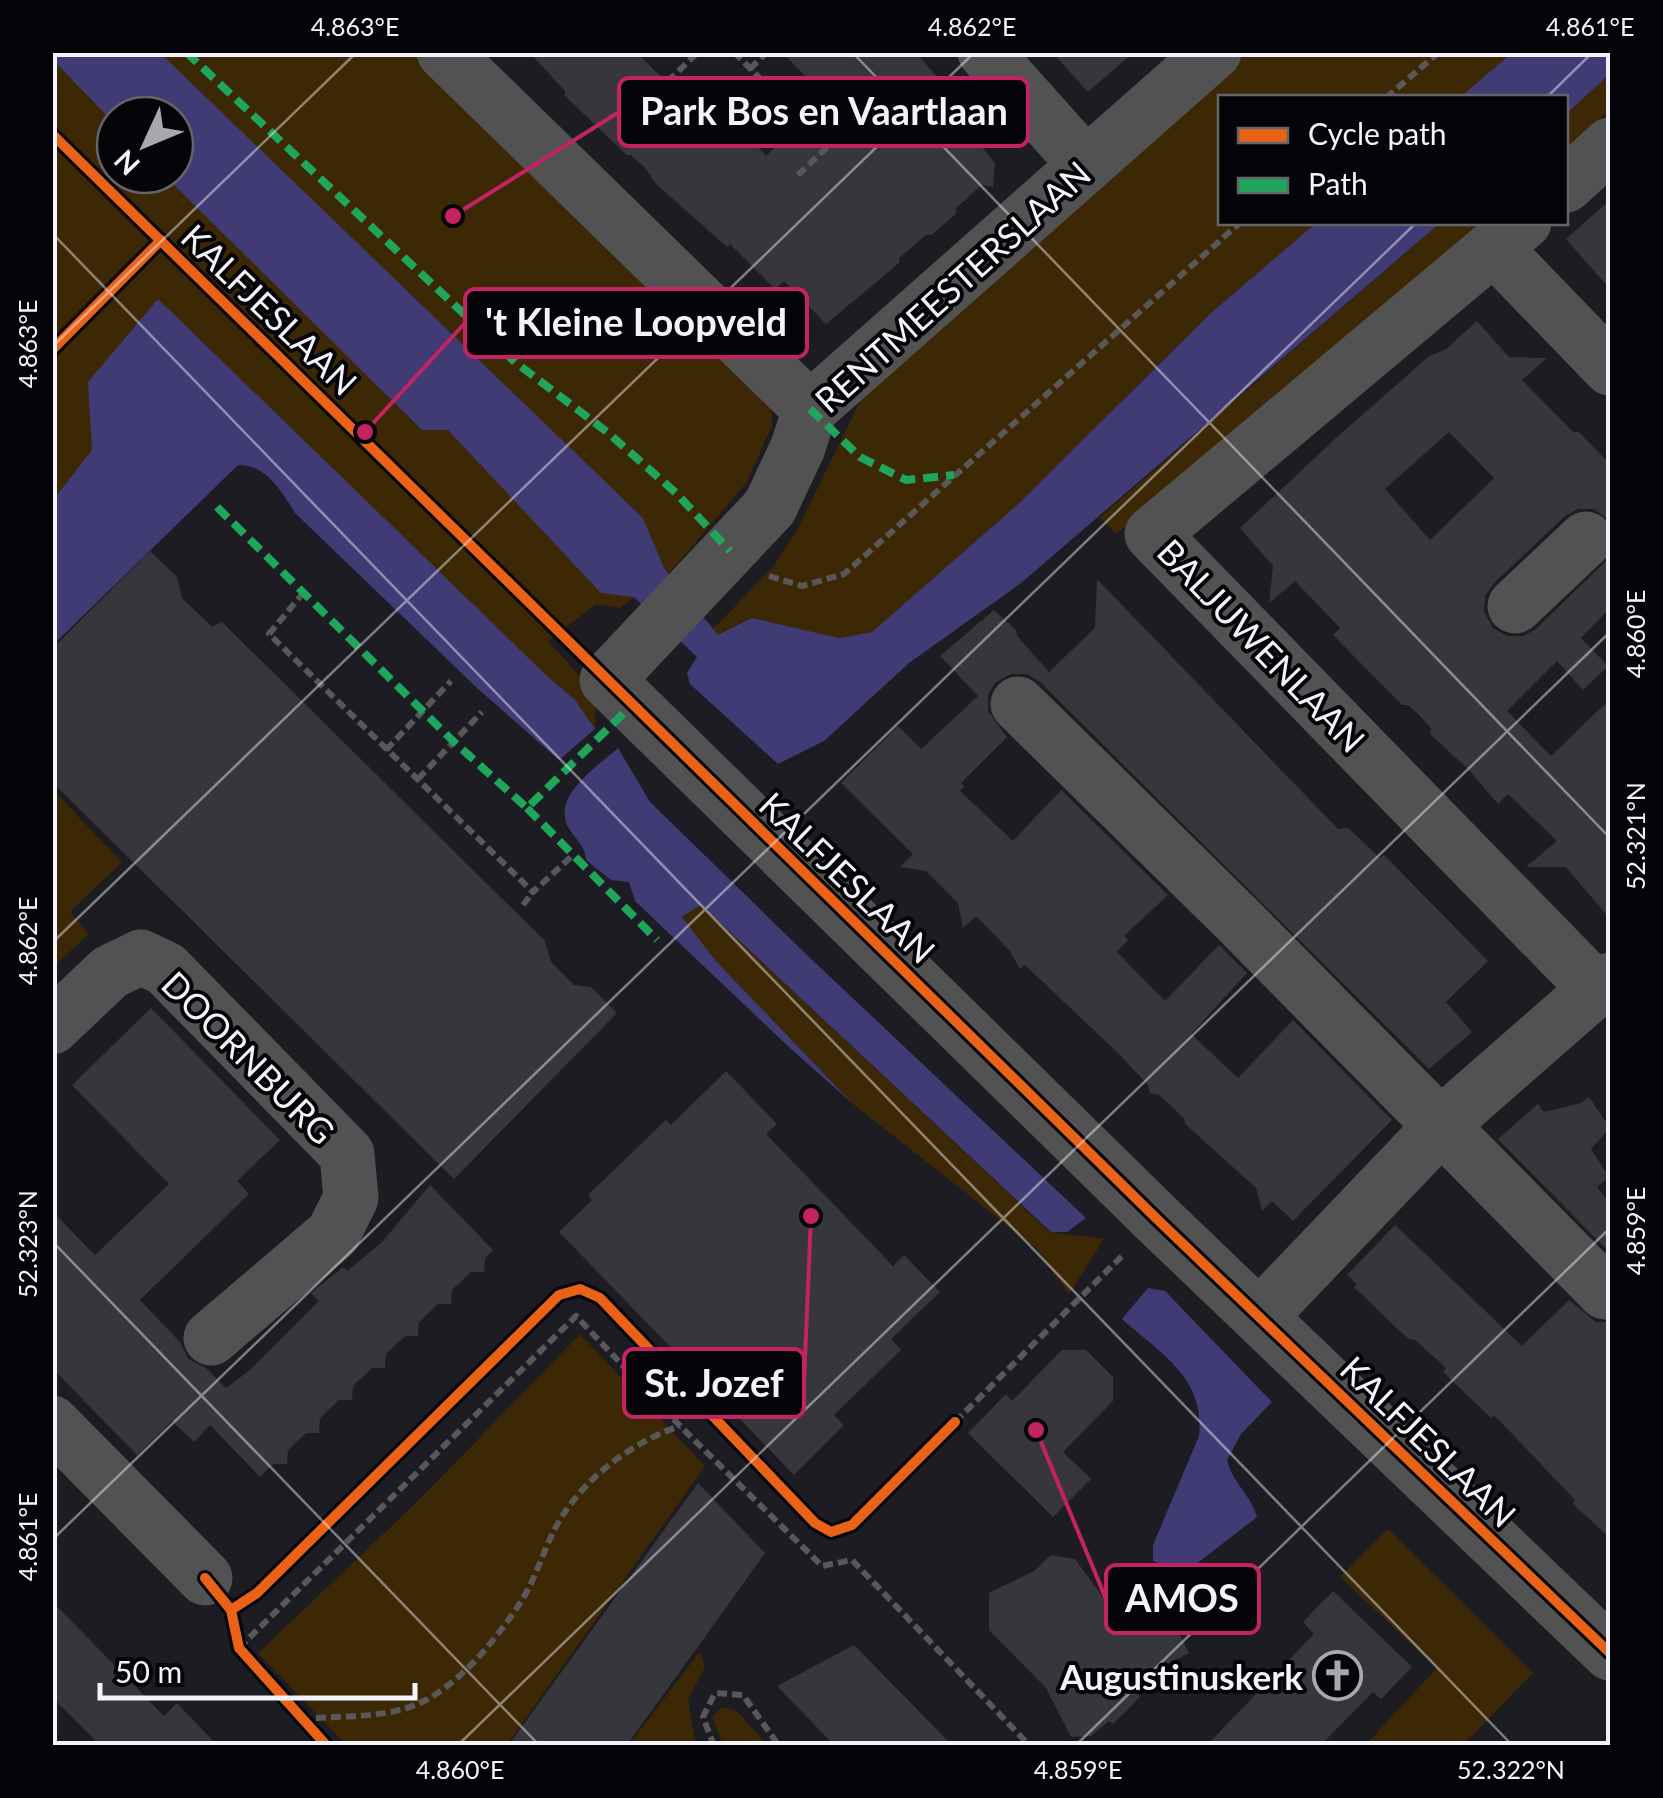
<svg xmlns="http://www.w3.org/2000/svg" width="1663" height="1798" viewBox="0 0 1663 1798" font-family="Lato,sans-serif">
	<rect width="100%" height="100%" fill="#1c1c22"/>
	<path fill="#3d2805" d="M73 52 115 115V175H175L634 597 620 608 596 604 548 641 595 693V729L589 734 192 354 53 511 52 53Z
		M142 53H434L771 379 772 426 747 482 665 578Z
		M1247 53H1512L1460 97 1220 98V222L1316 223 1211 313 1016 506 872 632 839 638 752 618 718 636 711 631 773 567 799 526 867 387Z
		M1610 74V110L1566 148V114Z
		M1440 223H1484L1140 518 1115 533 1100 517Z
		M53 790 122 862 70 912 89 934 53 967Z
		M701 905 1050 1232 1104 1239 1069 1294 1036 1248 853 1104 715 960 682 918Z
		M580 1334 705 1466 507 1745H346L258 1653 421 1498Z
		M1388 1529 1533 1673 1463 1745 1374 1746 1369 1741 1437 1668 1340 1577Z
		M700 1651 705 1667 688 1699 696 1745H629Z
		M722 1707 737 1711 767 1745H723L712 1717Z"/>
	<path fill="#403b75" d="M53 53H160L643 518 664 568 718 635 752 618 839 638 872 632 1016 506 1211 313 1316 223H1440L1021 583 909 663 824 741 778 764 690 684 687 673 697 657 634 597 601 593 448 430H422L164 175H175V115H115V124L53 60Z
		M1512 53H1610V74L1566 114V98L1460 97Z
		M158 299 546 675 575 700 595 729 559 760 477 688 295 513C282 492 266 464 238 465L53 645V500L92 450 88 382Z
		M618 748 650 802 808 956 1086 1218 1067 1232H1051L701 905 682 917 715 960 853 1104 791 1049 635 901 629 882 611 880 586 860C586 845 573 838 567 825 554 794 598 766 618 748Z
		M1148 1288 1165 1291 1272 1402 1241 1434 1227 1460C1232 1482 1251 1495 1257 1517L1186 1572 1153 1561V1545L1199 1436C1206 1378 1160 1353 1122 1319Z"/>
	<path fill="#36363b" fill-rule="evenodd" d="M529 52H636L691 106 701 95 708 102 714 96 766 156 826 98 782 52H915L972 116 963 124 995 163 993 187 982 185 956 208V214L931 235H926L899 258V263L826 324 784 281 775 289 730 244 727 247 657 185 645 168 631 155H627L565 96V91Z
		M1052 52H1134L1088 92Z
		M1610 200V289L1566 239Z
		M1477 321 1509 357 1547 358 1522 380 1573 432H1579L1610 464V521L1594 509H1578L1565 516 1494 583 1485 596 1484 612 1493 628 1507 636H1523L1536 629 1610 557V608L1581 638 1608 666 1583 690 1557 661 1507 711 1551 756 1610 699V919L1566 867H1526L1557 841 1508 794 1498 804 1469 770 1430 734 1431 728 1419 715 1408 705H1402L1333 635 1340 628 1295 581 1269 603 1273 566 1240 528 1336 438 1428 357 1446 349ZM1449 432 1494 478 1430 540 1385 489Z
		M150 551 177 577 182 598 212 627 222 622 545 941 551 962 574 985 591 987 617 1013 454 1179 52 782V649Z
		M1097 579 1338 829 1348 828 1380 858 1384 855 1488 961 1446 1002 1472 1032 1429 1069 1040 682 1027 674H1011L995 683 988 695V711L1007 737 961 783 964 786 960 791 1013 841 1061 790 1168 895 1124 936 1128 940 1117 952 1165 1001 1219 945 1247 973 1191 1034 1238 1078 1293 1020 1392 1120 1293 1221 1272 1201 1262 1211 1256 1188 1185 1124 1184 1118 1159 1095 1150 1093 1148 1085 1118 1053 1025 965 1020 969 1010 951 976 916 963 928 958 903 926 871 900 867 913 854 841 783 898 726 921 749 978 696 940 656 994 610 1016 630 1017 636 1049 672 1095 628Z
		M151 1008 280 1140 237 1181 249 1194 140 1300 180 1342 188 1359 206 1368 226 1388 250 1370 319 1301 311 1293 343 1267 347 1271 382 1242 430 1185 493 1250 485 1258 484 1272H471L452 1290 451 1304H438L419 1322 418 1336H405L386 1354 385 1368H372L353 1386 352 1400H339L320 1418 319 1433H306L288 1450 287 1464H273L260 1477 210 1425 194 1442 172 1421 137 1455 52 1368V1211L95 1255 169 1184 72 1085Z
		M726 1071 777 1124 766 1134 893 1266 904 1255 940 1292 891 1339 901 1350 834 1415 844 1425 794 1475 559 1232 592 1200 588 1195 666 1120 671 1125Z
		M1589 1097 1610 1128 1591 1149 1609 1177 1597 1187 1610 1204V1253L1498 1139 1538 1104 1544 1112 1581 1103Z
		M1395 1225 1522 1346 1569 1300 1596 1322H1610V1538L1573 1504 1575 1500 1494 1415 1491 1418 1443 1372 1446 1368 1415 1340 1407 1338 1354 1287 1357 1284 1347 1275Z
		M1062 1350H1086L1113 1377V1401L1063 1452 1091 1479 1053 1517 968 1433 1006 1394 1012 1401Z
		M698 1483 765 1553 697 1648 626 1746H508Z
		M1051 1555 1075 1559 1117 1616 1150 1600 1175 1625 1189 1653 1132 1682 1140 1697 1113 1724 1109 1721 1091 1736 1071 1737 1046 1688 989 1630V1593L1034 1571Z
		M1333 1591 1412 1667 1381 1699 1373 1692 1320 1746H1206L1314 1634 1303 1622Z
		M52 1601 164 1716 177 1703 218 1746H101L52 1697Z
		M854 1645 953 1746H835L777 1686Z"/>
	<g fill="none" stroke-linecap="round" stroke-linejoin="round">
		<path stroke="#585859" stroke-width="6" stroke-dasharray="10 5" stroke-linecap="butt" d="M734 52 827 147
			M750 69 767 52
			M657 92 698 52
			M1386 98 1439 52
			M798 175 853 122
			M52 338 59 343
			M769 576 802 586 844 574 1241 222
			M304 592 269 634 533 892 573 855
			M386 750 451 681
			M418 779 482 712
			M523 905 533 892
			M955 1422 1124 1254
			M239 1648 576 1316 680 1426 822 1566 852 1560 1030 1746
			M301 1719C343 1715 389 1720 428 1699 466 1677 498 1637 522 1600 538 1574 545 1544 561 1518 588 1475 633 1442 680 1426
			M714 1746 703 1717 715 1693 743 1695 779 1746"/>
		<path stroke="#535252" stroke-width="55" d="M444 52 810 409
			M985 52 1085 164
			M1214 52 810 409 798 447 770 507 607 680 1158 1220 1610 1653
			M1566 185 1610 145
			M1524 222 1152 534 1596 989
			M1495 249 1610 368
			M1515 606 1586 539
			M1018 704 1238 920 1605 1292
			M52 1027 110 972 141 957 166 969 347 1154 351 1198 333 1234 211 1338
			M1260 1316 1451 1116 1596 989 1610 980
			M52 1423 205 1578"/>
		<path stroke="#20a55d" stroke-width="8" stroke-dasharray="15 8" stroke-linecap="butt" d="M186 52 515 362 607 432 676 493 730 551
			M810 409 860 457 906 480 954 475
			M217 507 453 741 527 808 633 704
			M527 808 657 940"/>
		<defs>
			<path id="cycleway" d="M52 134 1158 1220 1610 1653
				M52 350 161 240
				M205 1578 231 1610 239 1648 327 1746
				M231 1610 257 1593 559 1295 580 1289 600 1298 815 1523 831 1532 852 1525 955 1422"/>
		</defs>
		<use href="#cycleway" stroke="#050509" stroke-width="16"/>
		<use href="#cycleway" stroke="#ea6118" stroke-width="10"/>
	</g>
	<path fill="none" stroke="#f3f3fb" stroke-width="2.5" stroke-opacity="0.45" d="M852 52 1610 838M1546 98 1593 52M52 233 1513 1746M52 347 357 52M52 943 975 52M52 1241 540 1746M52 1540 1417 222M457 1746 1610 632M1075 1746 1610 1228"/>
	<defs>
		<symbol id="church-ring" viewBox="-11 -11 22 22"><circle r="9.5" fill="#050509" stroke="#a8a8af" stroke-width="1.5"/><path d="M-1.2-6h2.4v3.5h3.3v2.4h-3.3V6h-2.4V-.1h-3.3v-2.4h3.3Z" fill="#a8a8af"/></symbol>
	</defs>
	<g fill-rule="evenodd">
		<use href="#church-ring" x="1310" y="1648" width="55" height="55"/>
	</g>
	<g text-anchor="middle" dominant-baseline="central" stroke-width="8" stroke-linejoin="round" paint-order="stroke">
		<g font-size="35" fill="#f3f3fb" stroke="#050509">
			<text transform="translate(952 286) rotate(-42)">RENTMEESTERSLAAN</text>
			<text transform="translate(270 309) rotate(44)">KALFJESLAAN</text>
			<text transform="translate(1262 645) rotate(46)">BALJUWENLAAN</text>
			<text transform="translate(848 877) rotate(44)">KALFJESLAAN</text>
			<text transform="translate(249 1057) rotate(45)">DOORNBURG</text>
			<text transform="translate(1429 1441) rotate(44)">KALFJESLAAN</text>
		</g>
		<g font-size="35" font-weight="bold" fill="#f3f3fb" stroke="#050509" text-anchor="end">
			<text x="1303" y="1676">Augustinuskerk</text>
		</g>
	</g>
	<path fill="none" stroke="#c42363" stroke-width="4" d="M453 216L619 112M365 432L465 323M811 1216L804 1383M1036 1430L1106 1599"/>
	<g fill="#c42363" stroke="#050509" stroke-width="4">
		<circle cx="453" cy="216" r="10"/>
		<circle cx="365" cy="432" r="10"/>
		<circle cx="811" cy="1216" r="10"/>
		<circle cx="1036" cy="1430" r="10"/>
	</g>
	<g fill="#050509" stroke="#c42363" stroke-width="4">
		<rect x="619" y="78" width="409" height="68" rx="10"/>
		<rect x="465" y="289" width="342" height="68" rx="10"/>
		<rect x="624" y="1349" width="180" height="68" rx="10"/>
		<rect x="1106" y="1565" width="153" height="68" rx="10"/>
	</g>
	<g font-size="38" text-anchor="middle" font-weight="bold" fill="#f3f3fb">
		<text x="824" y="125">Park Bos en Vaartlaan</text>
		<text x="636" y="336">'t Kleine Loopveld</text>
		<text x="714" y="1397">St. Jozef</text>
		<text x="1182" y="1612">AMOS</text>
	</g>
	<rect width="1663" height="1798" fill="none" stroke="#050509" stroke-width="110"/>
	<rect x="1218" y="95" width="350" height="130" fill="#050509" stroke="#64646a" stroke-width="2.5"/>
	<rect x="1238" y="128" width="50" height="15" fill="#ea6118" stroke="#64646a" stroke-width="2.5"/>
	<text x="1308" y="145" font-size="30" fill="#f3f3fb">Cycle path</text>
	<rect x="1238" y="178" width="50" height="15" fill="#20a55d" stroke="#64646a" stroke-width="2.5"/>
	<text x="1308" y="195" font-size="30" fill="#f3f3fb">Path</text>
	<g transform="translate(145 145) rotate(226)"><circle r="48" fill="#050509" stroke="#64646a" stroke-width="2.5"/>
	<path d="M0-8L18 38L0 25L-18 38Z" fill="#a8a8af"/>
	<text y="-15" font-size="28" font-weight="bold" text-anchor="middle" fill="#f3f3fb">N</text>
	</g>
	<path d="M100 1683v15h315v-15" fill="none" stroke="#f3f3fb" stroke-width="5"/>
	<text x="115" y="1683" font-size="30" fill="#f3f3fb" stroke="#050509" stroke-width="8" paint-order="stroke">50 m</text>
	<rect x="55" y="55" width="1553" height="1688" fill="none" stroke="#f3f3fb" stroke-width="4"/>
	<g font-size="25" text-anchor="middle" fill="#f3f3fb">
		<text x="355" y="36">4.863°E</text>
		<text x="972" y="36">4.862°E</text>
		<text x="1590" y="36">4.861°E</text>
		<text transform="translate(28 344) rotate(-90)" y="9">4.863°E</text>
		<text transform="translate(1636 634) rotate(-90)" y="9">4.860°E</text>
		<text transform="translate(1636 836) rotate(-90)" y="9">52.321°N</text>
		<text transform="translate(28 941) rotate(-90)" y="9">4.862°E</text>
		<text transform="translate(1636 1231) rotate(-90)" y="9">4.859°E</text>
		<text transform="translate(28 1244) rotate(-90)" y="9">52.323°N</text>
		<text transform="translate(28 1537) rotate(-90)" y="9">4.861°E</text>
		<text x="460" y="1779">4.860°E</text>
		<text x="1078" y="1779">4.859°E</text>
		<text x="1511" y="1779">52.322°N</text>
	</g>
</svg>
